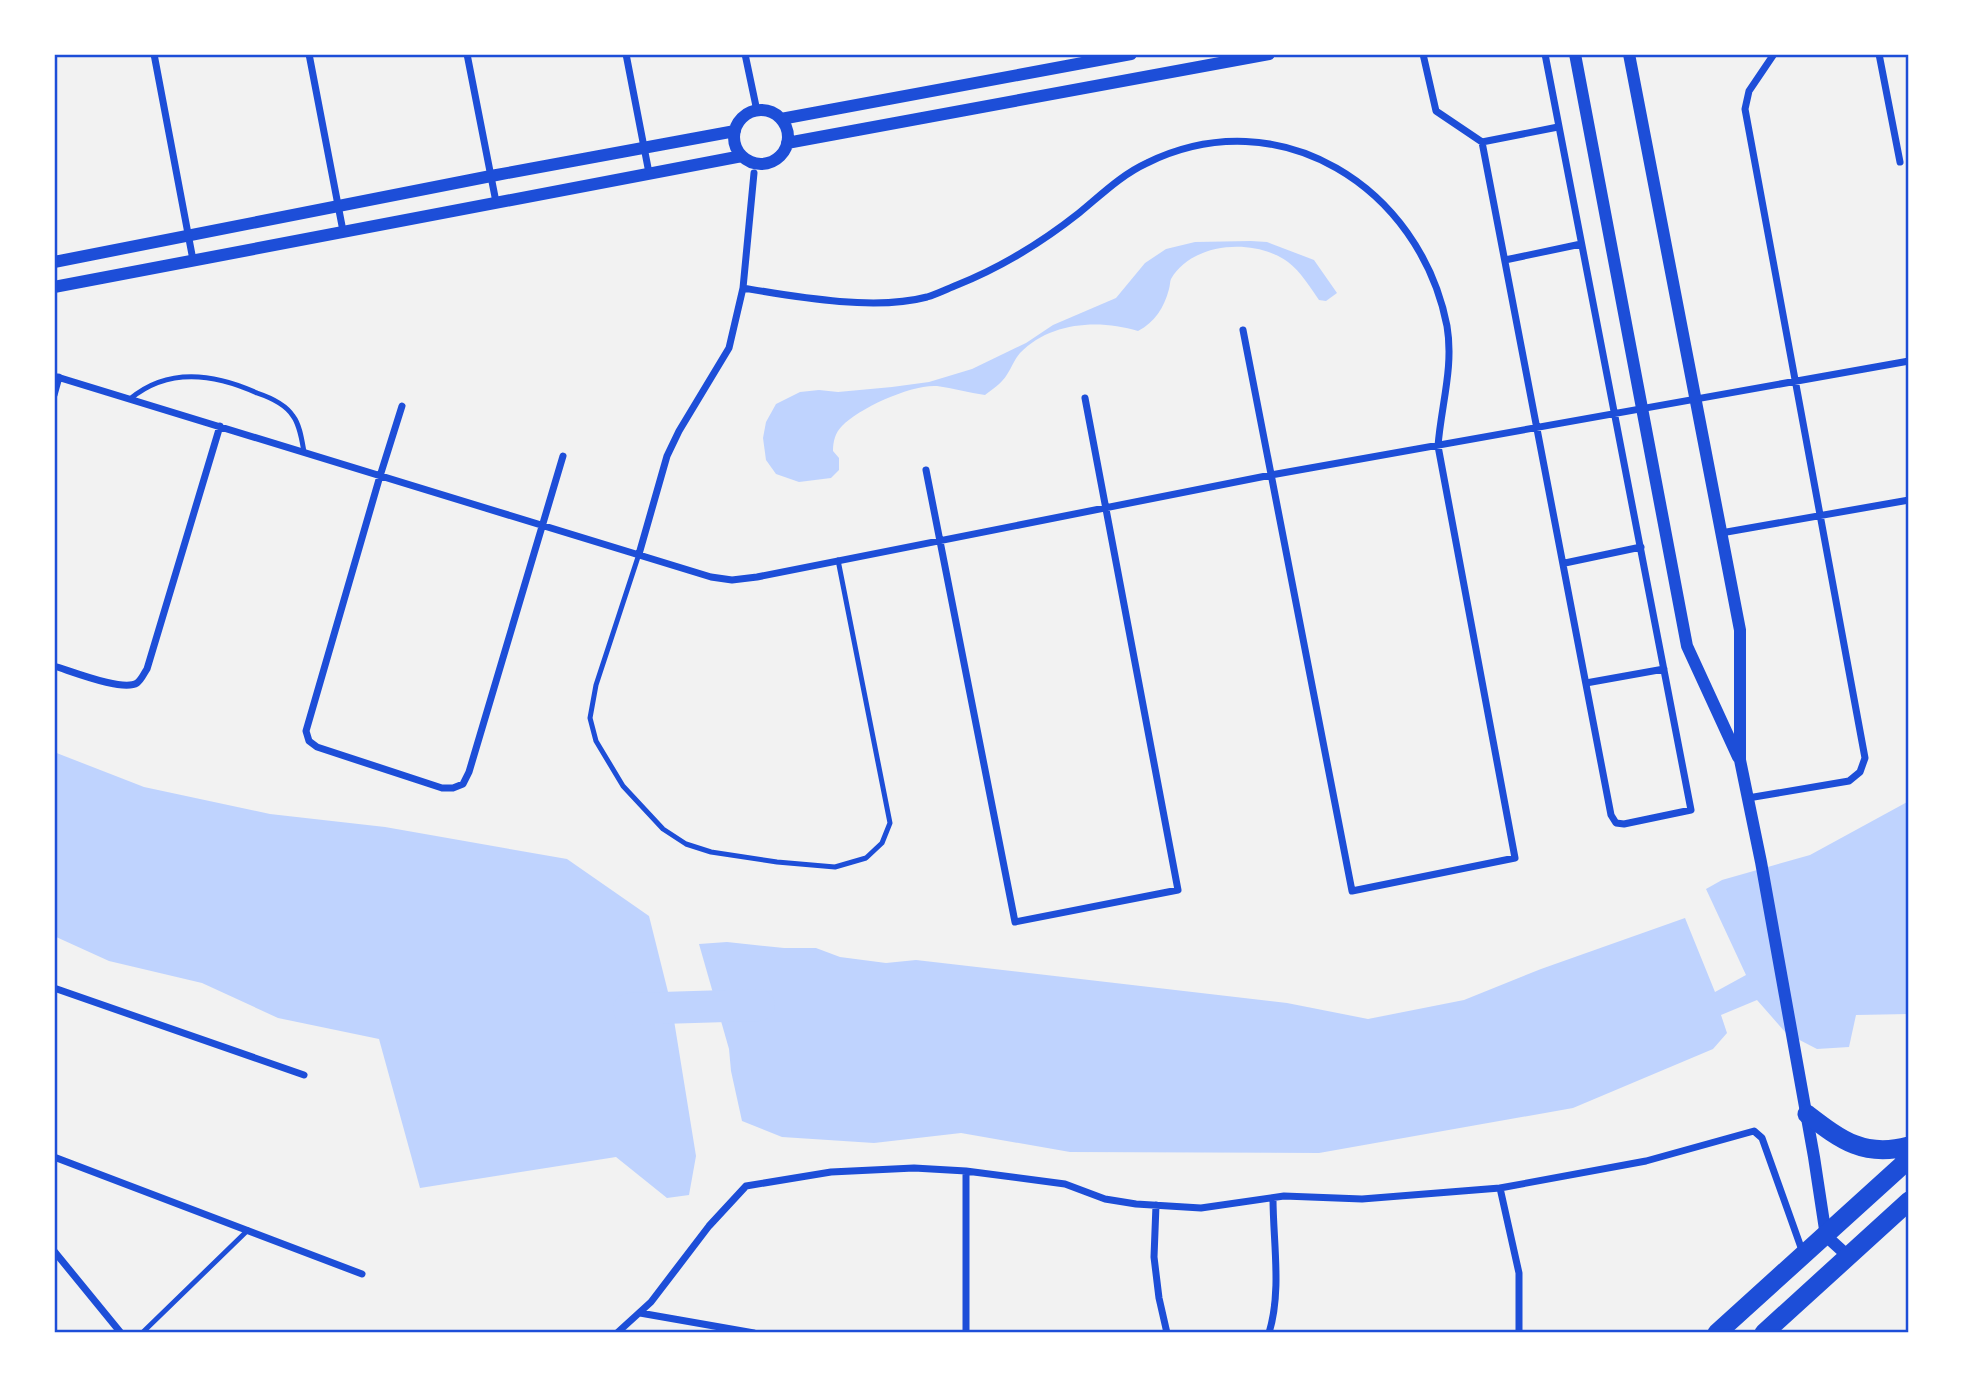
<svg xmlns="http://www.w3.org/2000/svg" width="1963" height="1387" viewBox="0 0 1963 1387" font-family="'Noto Sans',sans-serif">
	<rect width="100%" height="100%" fill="#f2f2f2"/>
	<path fill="#bfd3fe" d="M1251 241 1267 242 1314 260 1337 293 1326 301 1319 300C1310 287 1301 272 1288 262 1256 238 1193 241 1171 279 1170 281 1170 286 1169 289 1164 308 1155 322 1138 331 1099 319 1050 322 1020 353 1013 361 1010 373 1002 381 998 386 991 390 985 395 969 393 953 388 937 386 912 384 859 408 842 426 835 433 833 442 833 451L839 458V470L831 478 799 482 776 474 766 460 763 438 766 422 776 404 800 392 819 390 838 392 892 387 929 382 972 369 1026 343 1053 325 1116 298 1145 263 1166 249 1195 242Z
		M54 752 144 787 270 814 385 827 567 859 649 916 672 1008 696 1156 689 1195 667 1198 616 1157 420 1188 379 1039 278 1018 202 983 109 961 54 936Z
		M1909 801V1014L1856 1015 1849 1047 1817 1049 1786 1033 1757 1000 1721 1015 1727 1033 1713 1049 1573 1108 1319 1153 1070 1152 961 1133 874 1143 782 1137 742 1121 731 1071 729 1049 699 944 727 942 784 948H816L840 957 886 963 916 960 1287 1003 1368 1019 1464 1000 1541 969 1685 918 1715 992 1746 975 1706 889 1722 880 1810 855Z"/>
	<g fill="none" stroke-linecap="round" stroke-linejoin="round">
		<path stroke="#bfd3fe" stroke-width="5" d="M672 1008 715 1000"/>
		<path stroke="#bfd3fe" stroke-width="32" d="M629 1009 759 1005"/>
		<path stroke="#1d4ed8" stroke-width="5" d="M130 399C168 367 215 374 257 393 269 397 286 405 293 416 300 425 302 441 304 452
			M639 554 596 685 590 718 596 741 623 786 663 829 686 844 711 852 777 862 835 867 866 858 882 843 890 823 838 560
			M142 1333 248 1230"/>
		<path stroke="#1d4ed8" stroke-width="7" d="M154 54 193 260
			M309 54 343 231
			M467 54 496 202
			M626 54 649 173
			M745 54 757 111
			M1423 54 1436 111 1482 142 1611 815 1616 823 1624 824 1691 810 1545 54
			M1879 54 1900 162
			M1482 142 1558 127
			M1505 260 1581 244
			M743 288C797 297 875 311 927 297 937 294 947 289 957 285 1002 267 1041 243 1079 213 1101 195 1121 175 1147 163 1279 98 1420 187 1447 326 1454 367 1441 406 1438 446L1515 858 1352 891 1243 330
			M54 376 711 577 732 580 757 577 1271 475 1909 361
			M54 395 59 377
			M402 406 380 476 306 731 309 741 317 747 442 788H453L463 784 469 772 563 456
			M926 470 1015 922 1178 890 1085 398
			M1721 533 1909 500
			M639 554 667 456 679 431 729 348 743 288 754 173
			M1565 563 1641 547
			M54 666C71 671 123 692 137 683 142 679 144 673 147 669L220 426
			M1586 683 1664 669
			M1748 798 1849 781 1860 772 1865 758 1745 109 1749 91 1774 54
			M54 988 304 1075
			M54 1157 362 1274
			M1500 1188 1519 1273V1333
			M1156 1205 1154 1257 1159 1298 1167 1333
			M54 1251 121 1333
			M640 1313 754 1333
			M617 1333 651 1302 709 1226 746 1186 831 1172 914 1168 966 1171 1065 1184 1105 1199 1136 1204 1201 1208 1284 1196 1362 1199 1500 1188 1646 1161 1754 1131 1762 1138 1803 1253
			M966 1333V1171
			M1269 1333C1282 1290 1273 1242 1273 1198"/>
		<path stroke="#1d4ed8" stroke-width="12" d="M1575 54 1687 646 1738 757
			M1629 54 1740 630V760L1761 862 1814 1157 1826 1236 1848 1256
			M734 137a27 27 0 1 1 54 0a27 27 0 1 1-54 0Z
			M781 119 1131 54
			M787 143 1269 54
			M54 262 491 176 735 131
			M54 287 742 156"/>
		<path stroke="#1d4ed8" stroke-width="19" d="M1807 1114C1841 1140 1864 1158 1909 1146
			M1717 1333 1909 1159
			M1764 1333 1909 1201"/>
	</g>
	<rect width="1963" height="1387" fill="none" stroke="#ffffff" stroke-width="112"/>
	<rect x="56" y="56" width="1851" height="1275" fill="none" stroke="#1d4ed8" stroke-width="2.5"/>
</svg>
